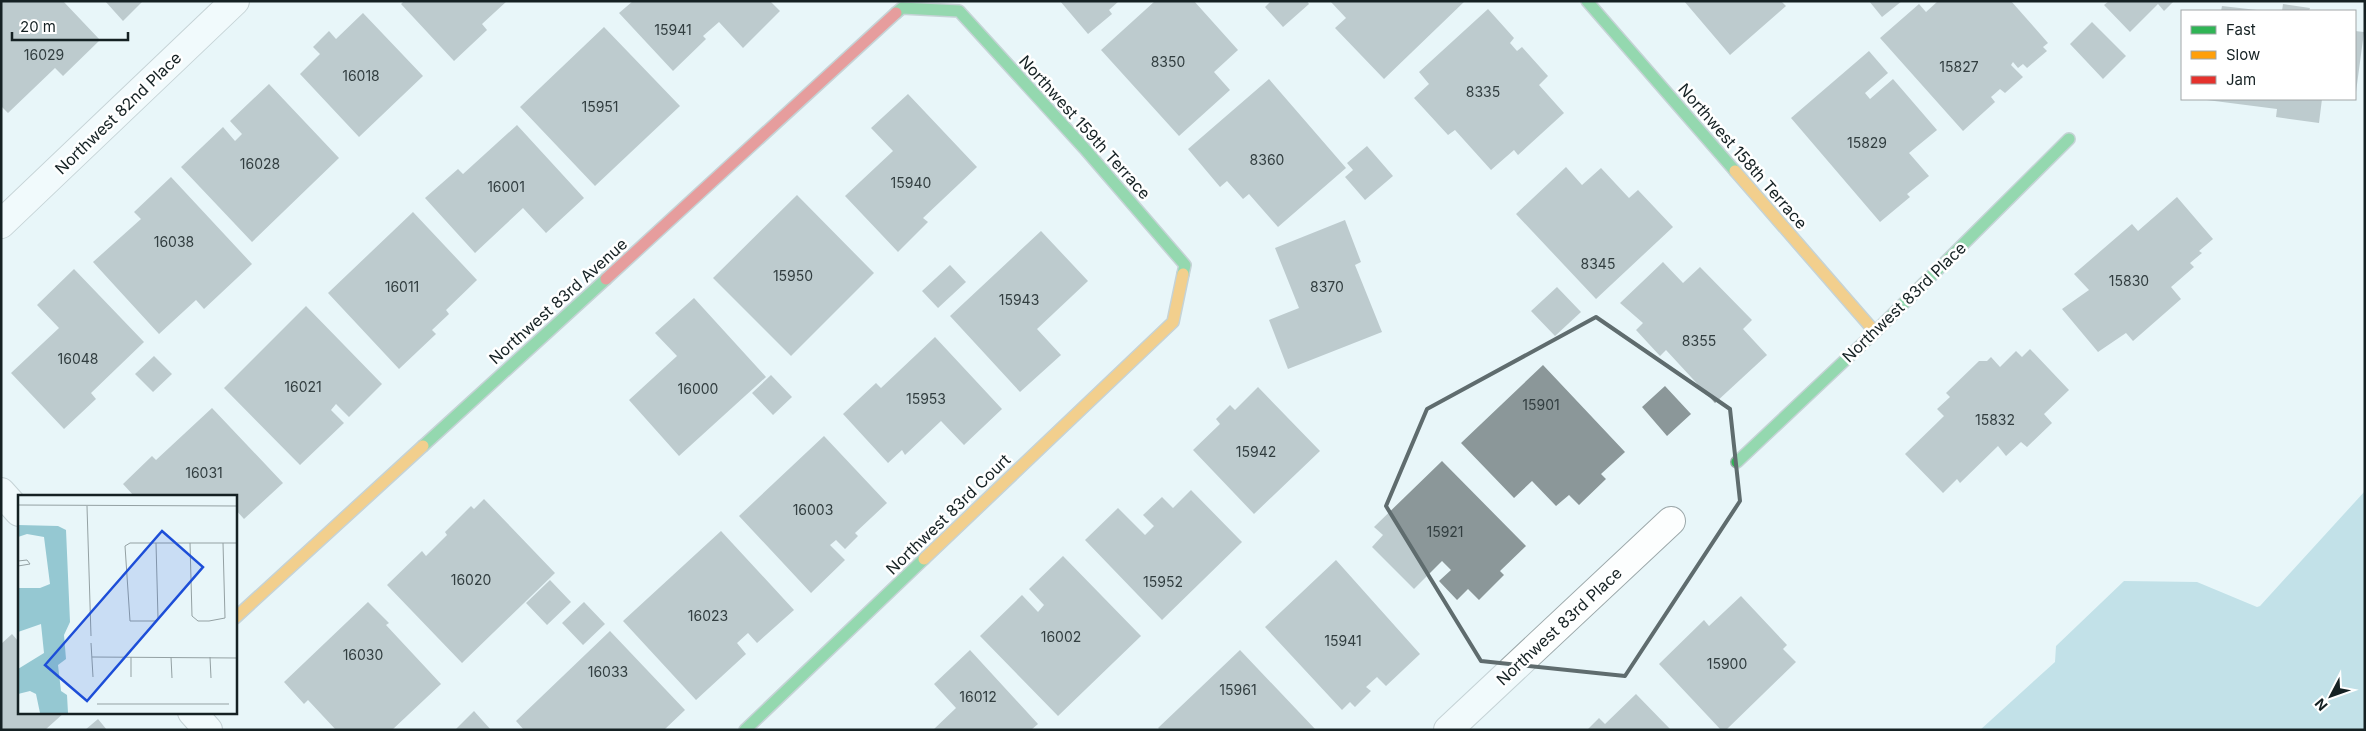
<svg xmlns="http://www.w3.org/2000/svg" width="2366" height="731" viewBox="0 0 2366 731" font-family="Inter,sans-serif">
	<rect width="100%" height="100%" fill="#e8f6f9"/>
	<path fill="#95c8d2" d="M2365 491V730H1980L2055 662 2056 646 2124 581 2197 582 2257 607 2260 606Z"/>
	<path fill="#8b9799" d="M1 1H63L100 40 63 76 55 68 8 113 1 106Z
		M105 1H143L123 21Z
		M404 1H507L482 24 487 30 454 61 401 4Z
		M633 1H770L780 11 743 48 719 22 703 36 706 39 673 71 619 13Z
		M1060 1H1119L1109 10 1112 14 1088 34Z
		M1155 1H1194L1238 50 1214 72 1230 90 1179 136 1101 50Z
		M1271 1H1307L1309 4 1283 27 1265 7Z
		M1330 1H1465L1384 79 1335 28 1346 18Z
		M1684 1H1781L1786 6 1730 55Z
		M1869 1H1902L1882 17Z
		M1938 1H2011L2048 43 2043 47 2047 51 2027 68 2023 64 2018 68 2013 62 2011 65 2023 77 2005 93 2000 89 1991 97 1995 102 1963 131 1880 38 1919 4 1926 12Z
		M2109 1H2174L2164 11 2158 4 2130 32 2104 5Z
		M2283 4 2310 8 2309 11H2282Z
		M2222 6 2257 10 2256 11H2221Z
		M1488 9 1514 38 1510 43 1517 51 1522 47 1548 76 1539 85 1564 113 1518 155 1514 150 1491 170 1455 130 1448 135 1414 98 1429 84 1419 72Z
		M363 13 423 76 359 137 300 74 320 54 313 47 329 31 336 39Z
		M2092 22 2126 56 2103 79 2070 44Z
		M604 27 680 106 595 186 520 107Z
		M2355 31 2364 32 2356 92H2355Z
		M1869 51 1888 73 1865 93 1870 99 1893 79 1937 130 1909 153 1929 176 1907 194 1910 197 1880 222 1791 118Z
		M1269 79 1346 168 1278 227 1249 194 1243 199 1227 181 1220 187 1188 149Z
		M269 84 339 158 252 242 181 167 223 127 235 141 242 134 230 121Z
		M908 94 977 167 923 218 928 222 898 252 845 196 893 151 871 128Z
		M2199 99H2322L2319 123 2276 117 2277 109Z
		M517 125 584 198 546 233 523 208 475 253 425 198 458 169 463 174Z
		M1367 146 1393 176 1365 200 1345 177 1353 170 1347 163Z
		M1566 167 1582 185 1601 168 1629 198 1638 190 1673 227 1596 299 1516 214Z
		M171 177 252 264 204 309 196 300 159 334 93 262 141 219 134 212Z
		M797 195 874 273 791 356 713 278Z
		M2177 197 2213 239 2199 251 2202 253 2190 263 2194 267 2171 287 2181 299 2133 341 2126 333 2098 352 2062 309 2089 290 2074 274 2132 224 2138 231Z
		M413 212 477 280 446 310 449 314 432 330 436 334 399 369 328 293Z
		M1345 220 1361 262 1355 265 1382 332 1288 369 1269 320 1299 308 1275 248Z
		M1041 231 1088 281 1037 329 1061 355 1020 392 950 316Z
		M1663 262 1683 283 1700 267 1752 320 1743 329 1767 355 1715 403 1666 350 1660 356 1636 330 1643 323 1620 303Z
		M950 265 966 282 938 308 922 291Z
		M74 269 144 342 91 393 96 399 64 429 11 373 59 328 37 305Z
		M1557 287 1581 312 1555 336 1531 311Z
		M694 298 766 377 679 456 629 400 677 356 655 333Z
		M306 306 382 384 349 417 336 404 331 410 344 423 300 465 224 388Z
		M935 337 1002 409 964 445 941 421 905 455 902 450 888 463 843 414 876 383 881 388Z
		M2030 349 2069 390 2044 414 2052 423 2027 447 2021 442 2006 456 1998 446 1960 483 1957 479 1943 493 1905 454 1944 416 1937 409 1950 397 1946 393 1979 361H1987L1991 357 2000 367 2016 351 2022 357Z
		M154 356 172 374 153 392 135 374Z
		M1543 365 1625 452 1601 474 1606 479 1579 505 1569 495 1556 506 1532 481 1514 498 1461 443Z
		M771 375 792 397 773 415 752 393Z
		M1665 386 1691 414 1667 436 1642 407Z
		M1258 387 1320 451 1254 514 1193 450 1220 424 1216 419 1230 405 1235 410Z
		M212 408 283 483 244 519 235 509V496H134L123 484 152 456 156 460Z
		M824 436 887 503 855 533 858 536 845 549 836 540 830 545 845 560 811 593 739 516Z
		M1442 461 1526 546 1500 571 1504 575 1479 600 1468 589 1457 600 1439 581 1451 570 1442 561 1414 589 1372 547 1383 535 1374 527Z
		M1191 490 1242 542 1162 620 1085 540 1118 508 1145 535 1154 526 1143 515 1162 497 1173 508Z
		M484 499 555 573 462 663 387 585 422 551 426 556 447 535 445 532 471 506 474 509Z
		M721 531 794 610 757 643 748 633 737 643 746 654 696 700 623 621Z
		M1063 556 1141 636 1058 716 980 636 1022 595 1038 612 1044 605 1029 589Z
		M1336 560 1420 654 1386 686 1377 677 1366 687 1371 691 1355 707 1350 702 1342 710 1265 627Z
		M550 580 571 602 547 625 526 603Z
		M1741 596 1787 645 1783 649 1796 662 1726 730H1721L1659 664 1704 620 1709 626Z
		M368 602 389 623 386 625 441 684 392 730H336L308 700 304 704 284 682Z
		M584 602 605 624 583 645 562 623Z
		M610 631 685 710 664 730H524L516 721Z
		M12 634 19 642V712H65L45 730H1V644Z
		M970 650 1038 724 1031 730H933L956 708 934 684Z
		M1240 650 1316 730H1160L1158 728Z
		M1636 694 1671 730H1587L1599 718 1605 724Z
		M474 711 491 730H455Z
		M98 719 107 730H85Z"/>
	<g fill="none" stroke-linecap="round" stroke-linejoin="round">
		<defs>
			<path id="street" d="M1 224 235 1
				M1 492 19 512
				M192 712 208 730
				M1448 730 1671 521"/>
			<path id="fast" d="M1587 1 1735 171
				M896 13 902 8 959 11 1084 148 1185 265 1183 274
				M423 446 606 279
				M1737 462 1875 332 2069 139
				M745 730 924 559"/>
			<path id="slow" d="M1735 171 1875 332
				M924 559 1173 322 1183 274
				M235 618 423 446"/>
			<path id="jam" d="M606 279 896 13"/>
		</defs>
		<use href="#street" stroke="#9ca8aa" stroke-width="30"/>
		<use href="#fast" stroke="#9ca8aa" stroke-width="14"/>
		<use href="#slow" stroke="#9ca8aa" stroke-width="14"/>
		<use href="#jam" stroke="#9ca8aa" stroke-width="14"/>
		<use href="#street" stroke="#fcfefe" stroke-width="28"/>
		<use href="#fast" stroke="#30b455" stroke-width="11"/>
		<use href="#slow" stroke="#ff9f0a" stroke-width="11"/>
		<use href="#jam" stroke="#e5322d" stroke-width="11"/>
	</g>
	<path d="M0 0H2366V731H0ZM1596 317 1730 409 1740 501 1625 676 1481 661 1386 506 1427 409Z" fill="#e8f6f9" fill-opacity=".55" fill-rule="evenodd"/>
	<path fill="none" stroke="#5f6c6e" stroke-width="4" stroke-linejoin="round" d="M1596 317 1730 409 1740 501 1625 676 1481 661 1386 506 1427 409Z"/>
	<g text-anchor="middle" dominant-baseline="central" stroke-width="5" stroke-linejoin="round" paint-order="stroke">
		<g font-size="14" fill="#323e40">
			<text x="673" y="29">15941</text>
			<text x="44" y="54">16029</text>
			<text x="1168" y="61">8350</text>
			<text x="1959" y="66">15827</text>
			<text x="361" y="75">16018</text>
			<text x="1483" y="91">8335</text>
			<text x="600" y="106">15951</text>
			<text x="1867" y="142">15829</text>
			<text x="1267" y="159">8360</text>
			<text x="260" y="163">16028</text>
			<text x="911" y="182">15940</text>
			<text x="506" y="186">16001</text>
			<text x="174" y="241">16038</text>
			<text x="1598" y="263">8345</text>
			<text x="793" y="275">15950</text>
			<text x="2129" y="280">15830</text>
			<text x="402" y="286">16011</text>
			<text x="1327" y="286">8370</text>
			<text x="1019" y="299">15943</text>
			<text x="1699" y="340">8355</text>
			<text x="78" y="358">16048</text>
			<text x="303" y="386">16021</text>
			<text x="698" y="388">16000</text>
			<text x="926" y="398">15953</text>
			<text x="1541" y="404">15901</text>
			<text x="1995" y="419">15832</text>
			<text x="1256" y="451">15942</text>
			<text x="204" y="472">16031</text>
			<text x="813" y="509">16003</text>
			<text x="1445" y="531">15921</text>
			<text x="471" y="579">16020</text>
			<text x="1163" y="581">15952</text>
			<text x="708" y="615">16023</text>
			<text x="1061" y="636">16002</text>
			<text x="1343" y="640">15941</text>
			<text x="363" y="654">16030</text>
			<text x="1727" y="663">15900</text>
			<text x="608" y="671">16033</text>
			<text x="1238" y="689">15961</text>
			<text x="978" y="696">16012</text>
		</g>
		<g font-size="16" fill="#152123" stroke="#fff">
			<text transform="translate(118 113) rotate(-44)">Northwest 82nd Place</text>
			<text transform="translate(1085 127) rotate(48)">Northwest 159th Terrace</text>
			<text transform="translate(1743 156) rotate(49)">Northwest 158th Terrace</text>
			<text transform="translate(558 301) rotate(-42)">Northwest 83rd Avenue</text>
			<text transform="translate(1904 302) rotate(-44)">Northwest 83rd Place</text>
			<text transform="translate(948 514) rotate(-44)">Northwest 83rd Court</text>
			<text transform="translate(1559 626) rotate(-43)">Northwest 83rd Place</text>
		</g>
	</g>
	<g transform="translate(18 495)">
		<rect width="219" height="219" fill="#e8f6f9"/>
		<path d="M0 30 40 31 48 35 52 127 46 140 48 164 40 170 43 196 49 200 50 218H22L18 199 12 196 0 199V174L26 158 23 129 0 137V93H22L32 89 26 42 9 39 0 42Z" fill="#95c8d2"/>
		<path fill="none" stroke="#94a1a3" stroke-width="1" d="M0 10 219 11M69 11 73 141M138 48 140 123 137 126H112L107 51 112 48H219M172 48 174 121 180 126H191L207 123 205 48M0 66 9 65 12 69 0 71M73 148 75 182M74 162 219 163M113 162V182M153 162 154 183M192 162 193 183M79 209H211"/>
		<path fill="#1d4ed8" fill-opacity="0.15" stroke="#1d4ed8" stroke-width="2.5" d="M144 36 185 72 69 206 27 170Z"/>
		<rect width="219" height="219" fill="none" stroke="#152123" stroke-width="2.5"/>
	</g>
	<rect width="2366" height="731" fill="none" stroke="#152123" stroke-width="5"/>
	<rect x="2181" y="10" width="175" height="90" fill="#ffffff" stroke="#a1a6a7"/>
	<rect x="2191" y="26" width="25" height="8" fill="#30b455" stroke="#a1a6a7"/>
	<text x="2226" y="35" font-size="15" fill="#152123">Fast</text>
	<rect x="2191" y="51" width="25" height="8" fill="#ff9f0a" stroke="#a1a6a7"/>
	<text x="2226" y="60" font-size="15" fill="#152123">Slow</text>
	<rect x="2191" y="76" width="25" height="8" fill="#e5322d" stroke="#a1a6a7"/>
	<text x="2226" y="85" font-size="15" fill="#152123">Jam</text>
	<g transform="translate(2331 696) rotate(229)" stroke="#ffffff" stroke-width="4" paint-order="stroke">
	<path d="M0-4L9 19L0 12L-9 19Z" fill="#152123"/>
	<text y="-8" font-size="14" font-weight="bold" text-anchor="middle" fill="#152123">N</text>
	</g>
	<path d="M12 32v8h116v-8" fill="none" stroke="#152123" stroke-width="2.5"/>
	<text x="20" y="32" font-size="15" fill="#152123" stroke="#ffffff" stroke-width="4" paint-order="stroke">20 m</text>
</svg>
